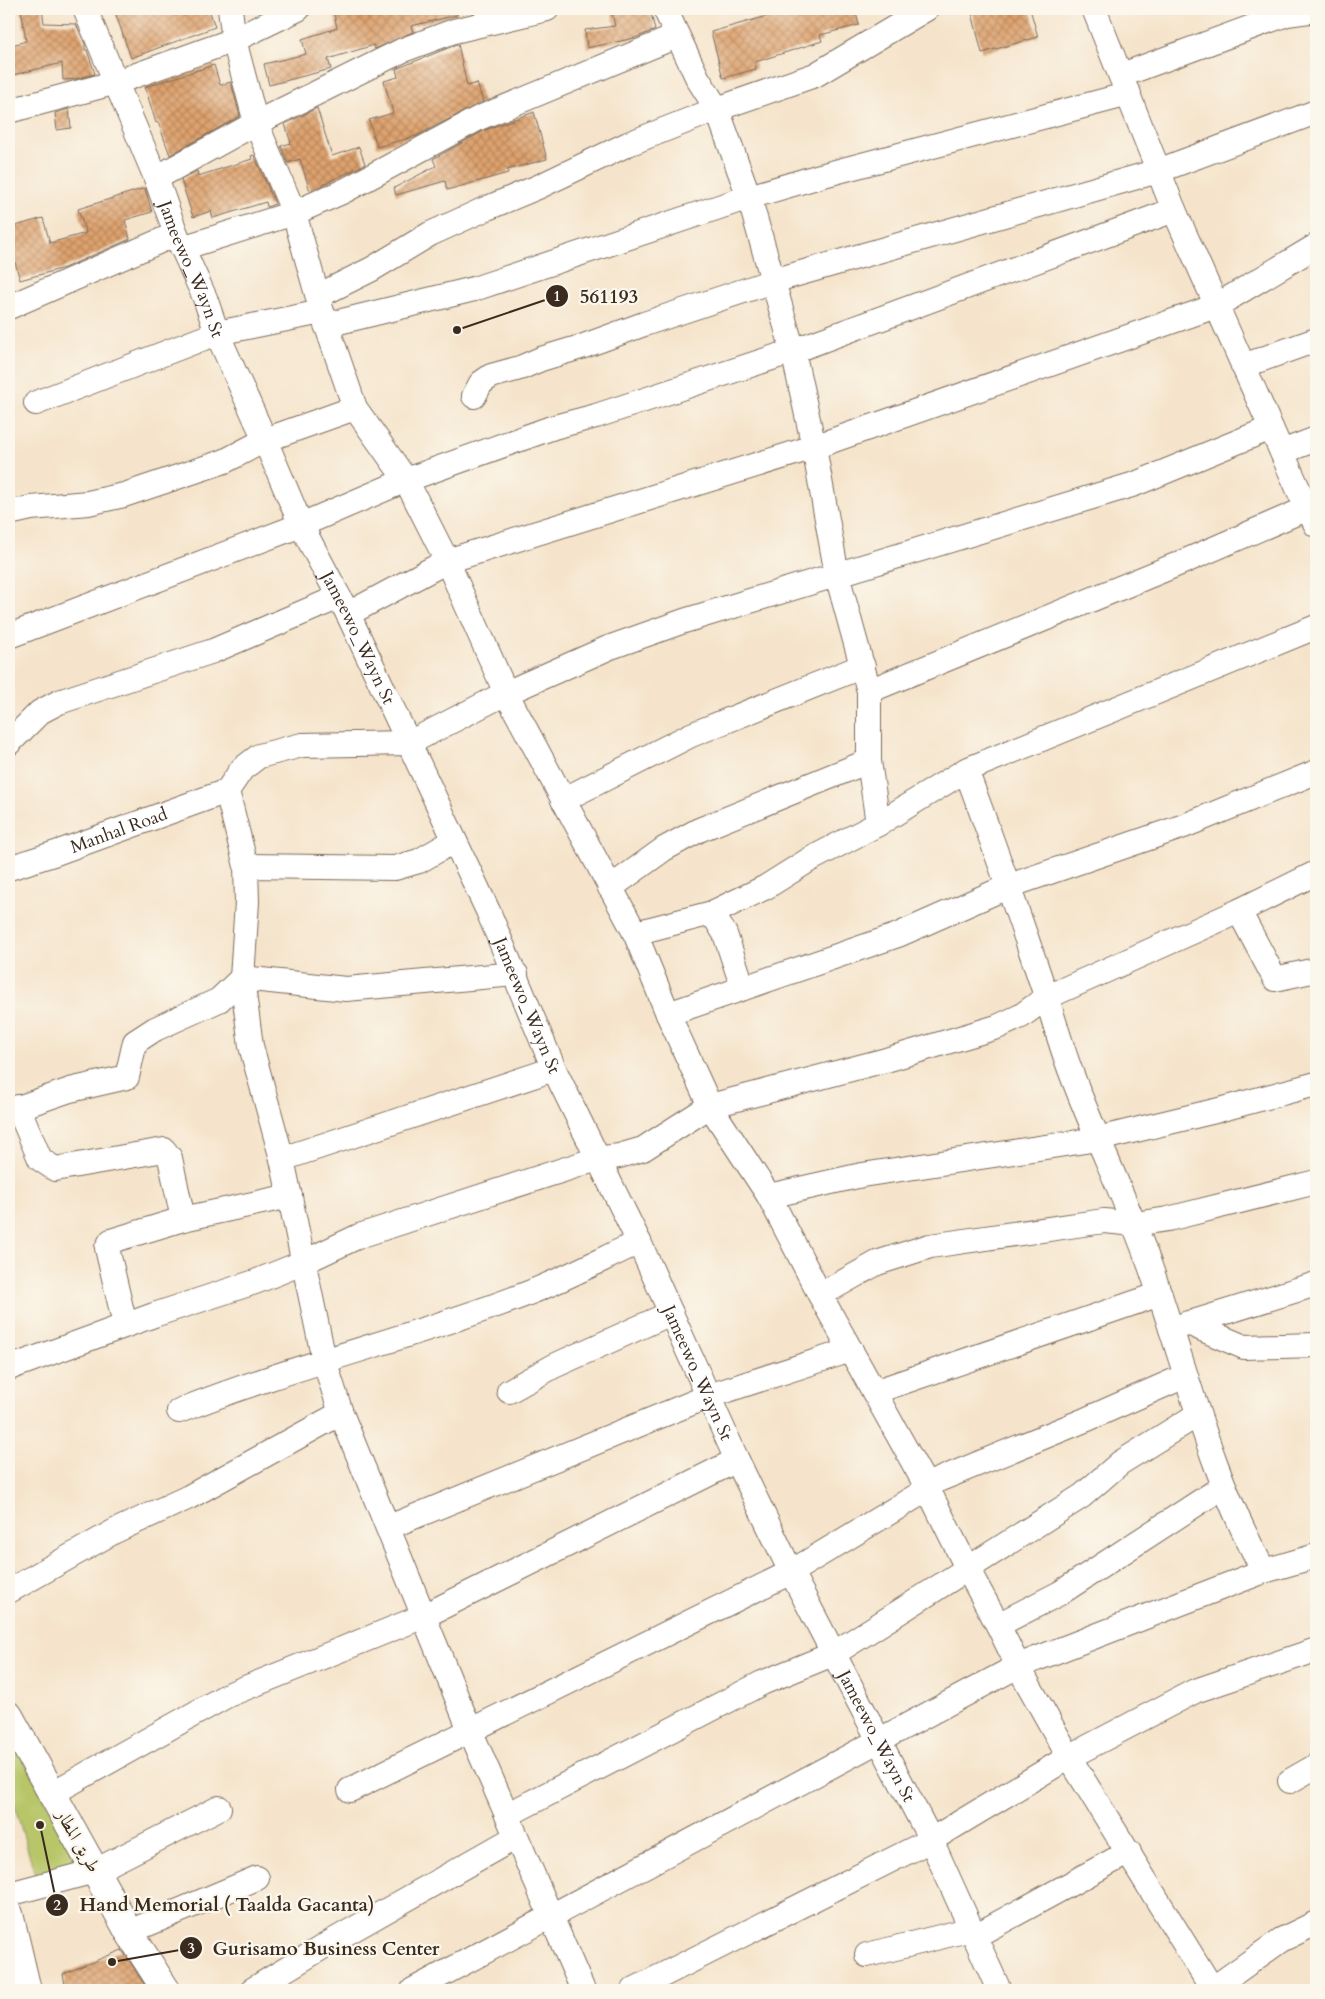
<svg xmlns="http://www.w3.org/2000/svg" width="1325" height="1999" viewBox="0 0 1325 1999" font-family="Cardo,Amiri,serif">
	<defs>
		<pattern id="building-cross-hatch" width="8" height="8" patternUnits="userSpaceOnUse" patternTransform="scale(1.25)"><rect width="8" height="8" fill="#dea26e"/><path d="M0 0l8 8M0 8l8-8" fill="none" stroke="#b5845a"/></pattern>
	</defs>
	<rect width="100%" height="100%" fill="#fbf7ec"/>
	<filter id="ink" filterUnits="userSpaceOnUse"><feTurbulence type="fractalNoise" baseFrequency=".02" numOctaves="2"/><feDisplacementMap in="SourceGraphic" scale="10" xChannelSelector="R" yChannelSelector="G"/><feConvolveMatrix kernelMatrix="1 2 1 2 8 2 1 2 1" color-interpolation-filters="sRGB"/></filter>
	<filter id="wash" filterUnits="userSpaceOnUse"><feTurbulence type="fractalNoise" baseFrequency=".0096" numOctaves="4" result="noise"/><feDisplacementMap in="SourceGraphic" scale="20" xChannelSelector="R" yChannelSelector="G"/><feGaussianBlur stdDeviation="1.12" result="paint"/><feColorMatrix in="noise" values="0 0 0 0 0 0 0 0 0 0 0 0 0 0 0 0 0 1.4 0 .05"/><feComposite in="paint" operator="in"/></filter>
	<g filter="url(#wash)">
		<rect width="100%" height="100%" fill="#f5e4cb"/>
		<path fill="#b8c669" stroke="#7a7844" d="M9 1732 79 1864 36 1878 9 1787Z"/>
		<g id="blocks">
			<path fill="url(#building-cross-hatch)" d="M21 9H42L44 23 76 24 85 44V50H87L95 74 75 79 63 80 62 63 9 76V46L26 41Z
				M114 9H209L215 27 131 58Z
				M333 9H457V15L411 26 413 32 375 49 374 45 328 59 331 69 269 85 264 64 306 54 302 39 337 28Z
				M611 9H650L655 30 635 38 587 48 585 30 615 26Z
				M777 9H855L859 25 820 35 822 41 755 62 756 69 723 78 711 32 778 13Z
				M971 9H1030L1038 37 982 53Z
				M458 44 467 86 477 83 483 102 416 136 377 147 369 120 393 113 384 81 398 77 396 69Z
				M214 65 220 85 231 82 240 116 170 155 158 122 156 123 145 87Z
				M317 108 332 156 359 147 365 164 310 191 300 159 288 163 281 146 291 143 285 124Z
				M69 109 71 128 57 130 55 113Z
				M534 112 547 159 507 170 508 173 447 190 445 181 396 195 394 188 436 166 433 159 485 130Z
				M254 155 275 204 267 207 266 202 213 218 211 211 193 217 181 180 197 171 198 176 252 159 251 156Z
				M145 188 152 212 125 220 130 239 64 268 20 280 9 241V228L43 218 50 243 86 233 78 209Z
				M122 1950 148 1990H66L63 1974Z"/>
		</g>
	</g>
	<g filter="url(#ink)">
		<use href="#blocks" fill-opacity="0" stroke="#7c6b5b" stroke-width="1"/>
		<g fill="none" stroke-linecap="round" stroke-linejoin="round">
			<defs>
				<g id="minor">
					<path id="s1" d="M85 9 156 178 176 234 205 298 217 333 265 440 301 525 348 614 488 911 554 1069 639 1242 737 1460 791 1572 931 1840 999 1990"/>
					<path d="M230 9 234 40 256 123 294 213 322 312 355 408 406 480 447 561 506 693 635 933 668 1014 710 1106 769 1196 820 1295 928 1489 967 1568 998 1625 1018 1666 1069 1757 1213 1990"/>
					<path d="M665 9 698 79 717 109 749 197 793 351 814 447 837 575 869 691V761L878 824"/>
					<path d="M1094 9 1174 210 1300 493 1316 525"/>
					<path d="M1122 75 1287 14 1316 10"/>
					<path d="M9 111 117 82 234 40 298 9"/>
					<path d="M156 178 256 123 403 50 454 31 547 9"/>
					<path d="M182 248 294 213 344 191 479 118 677 36"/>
					<path d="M318 296 372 269 430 234 485 209 538 187 628 144 717 109 815 75 926 9"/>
					<path d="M9 307 176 234"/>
					<path d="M326 325 474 289 749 197 820 176 1129 94"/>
					<path d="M1243 366 1316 340"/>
					<path d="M474 396 481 383 491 376 520 368 541 359 584 346 644 324 773 281 1158 171 1316 112"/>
					<path d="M36 403 217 333 322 312"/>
					<path d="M1282 452 1316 439"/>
					<path d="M9 513 31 508 88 503 124 495 225 461 265 440 355 408"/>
					<path d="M348 614 447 561 814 447 1216 306 1316 246"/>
					<path d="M9 636 301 525 406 480 554 427 596 416 793 351 1174 210"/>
					<path d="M869 691 1183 562 1308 508"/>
					<path d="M9 743 40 712 59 702 213 651 339 597"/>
					<path d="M966 770C992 840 1017 910 1041 981 1052 1012 1060 1044 1072 1075 1096 1139 1127 1201 1150 1266 1187 1370 1210 1474 1264 1571"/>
					<path d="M563 800 691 735 863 666"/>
					<path d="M246 866 395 868 419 861 454 841"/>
					<path id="s2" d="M9 868 56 853 227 791"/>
					<path d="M610 888 664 849 699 830 869 761"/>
					<path d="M1239 911 1275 979 1316 970"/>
					<path d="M712 913 725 934 743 988"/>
					<path d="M635 933 712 913 766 887 809 860 878 824 966 770 1316 627"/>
					<path d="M668 1014 898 935 1009 886 1184 826 1316 772"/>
					<path d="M18 1107 40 1159 55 1169 164 1150 170 1158 183 1219 111 1241 107 1248 125 1325"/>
					<path d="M9 1111 70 1090 127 1077 135 1042 155 1029 219 1000 242 978 346 989 516 974"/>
					<path d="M282 1159 554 1069"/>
					<path d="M769 1196 862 1175 1098 1139 1215 1111 1316 1084"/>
					<path d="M183 1219 290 1196"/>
					<path d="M820 1295 877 1263 930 1246 1104 1221 1135 1224 1168 1219 1316 1182"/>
					<path d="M1188 1323 1244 1347 1316 1345"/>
					<path d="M1171 1329 1316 1284"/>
					<path d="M9 1368 154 1315 255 1282 302 1263 359 1236 597 1159 619 1156 643 1149 710 1106 886 1060 997 1027 1021 1016 1047 997 1239 911 1316 873"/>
					<path d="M509 1391 554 1366 671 1313"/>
					<path d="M874 1392 1160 1294"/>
					<path d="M179 1411C291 1366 409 1339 521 1296 561 1281 600 1260 639 1242"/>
					<path d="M926 1485 1085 1420 1185 1376"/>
					<path d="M389 1527 709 1396 851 1350"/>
					<path d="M9 1591 115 1531 189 1497 341 1413"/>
					<path d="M998 1625 1060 1593 1224 1486"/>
					<path d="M1290 1781 1316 1766"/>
					<path d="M350 1790 791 1572 928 1489"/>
					<path d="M51 1794 228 1695 424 1616 737 1460"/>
					<path d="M507 1815 762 1683 833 1654 1082 1496 1120 1463 1197 1415"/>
					<path d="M9 1894 95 1871 219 1808"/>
					<path d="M129 1932 257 1878"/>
					<path d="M975 1936 1129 1852"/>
					<path d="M867 1955 972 1929"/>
					<path d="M1212 1989 1281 1940 1316 1923"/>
					<path d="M252 1990 331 1942 516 1837"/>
					<path d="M413 1990 1018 1666 1264 1571 1316 1556"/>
					<path d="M583 1990 470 1730 341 1413 324 1360 282 1159 251 1046 242 978 247 902 246 866 227 791 242 769 259 756 302 745 409 743 506 693 608 648 684 621 1135 484 1271 428"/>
					<path d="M633 1990 931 1840 1069 1757 1195 1691 1316 1650"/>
				</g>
				<path id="major" d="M9 1716 129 1932 166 1990
					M9 1914 27 1990"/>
			</defs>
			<use href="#minor" stroke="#7c6b5b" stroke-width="26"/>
			<use href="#major" stroke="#7c6b5b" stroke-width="30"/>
			<use href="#minor" stroke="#fff" stroke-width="24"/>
			<use href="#major" stroke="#fff" stroke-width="28"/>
		</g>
	</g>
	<g text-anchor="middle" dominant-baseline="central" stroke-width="4.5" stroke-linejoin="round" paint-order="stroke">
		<g font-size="18" fill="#3b2a1e" stroke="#fbf7ec">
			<text stroke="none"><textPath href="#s1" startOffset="281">Jameewo_Wayn St</textPath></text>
			<text stroke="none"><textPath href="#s1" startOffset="686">Jameewo_Wayn St</textPath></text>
			<text stroke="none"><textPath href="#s2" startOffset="116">Manhal Road</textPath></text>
			<text stroke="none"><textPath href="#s1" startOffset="1091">Jameewo_Wayn St</textPath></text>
			<text stroke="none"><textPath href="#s1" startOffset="1496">Jameewo_Wayn St</textPath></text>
			<text stroke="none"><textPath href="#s1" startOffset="1901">Jameewo_Wayn St</textPath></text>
			<text transform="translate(78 1841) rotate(60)">طريق المطار</text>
		</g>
	</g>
	<path fill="none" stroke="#3b2a1e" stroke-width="2" d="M457 330L557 296M40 1825L57 1905M112 1962L191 1948"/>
	<g fill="#3b2a1e" stroke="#fbf7ec" stroke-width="2">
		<circle cx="457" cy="330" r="5"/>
		<circle cx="40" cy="1825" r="5"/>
		<circle cx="112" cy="1962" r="5"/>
		<circle cx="557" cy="296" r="12"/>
		<circle cx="57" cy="1905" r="12"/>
		<circle cx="191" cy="1948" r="12"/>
	</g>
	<g font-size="15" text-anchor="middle" font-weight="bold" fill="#fff">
		<text x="557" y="301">1</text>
		<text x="57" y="1910">2</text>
		<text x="191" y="1953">3</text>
	</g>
	<g font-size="19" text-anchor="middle" font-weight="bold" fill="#3b2a1e" stroke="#fbf7ec" stroke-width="4.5" stroke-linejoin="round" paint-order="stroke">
		<text x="609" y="303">561193</text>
		<text x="227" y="1911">Hand Memorial ( Taalda Gacanta)</text>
		<text x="326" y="1955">Gurisamo Business Center</text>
	</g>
	<rect width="1325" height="1999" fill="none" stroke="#fbf7ec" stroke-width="30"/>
</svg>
